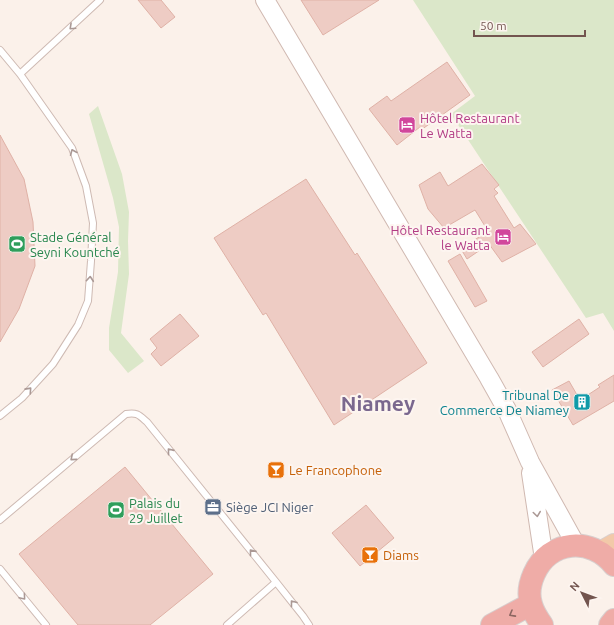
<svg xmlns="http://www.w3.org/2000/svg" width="614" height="625" viewBox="0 0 614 625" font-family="Ubuntu,sans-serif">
	<rect width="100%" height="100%" fill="#fbf1ea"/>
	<path fill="#dbe7c9" d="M413 0H614V331L603 313 586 318 451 114 475 96Z
		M98 106 122 174 129 212 128 241 129 274 121 333 144 361 128 373 109 350V328L118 272 119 227 113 198 89 114Z"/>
	<path fill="#eeccc4" stroke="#dfb1a6" d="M138 0H161L175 17 161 28Z
		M301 0H379L323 35Z
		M447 62 470 95 421 130 420 127 397 145 369 109 387 96 391 101Z
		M0 135 24 179 33 222 35 266 19 309 0 342Z
		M482 164 499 185 494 189 498 193 494 196 514 228 520 224 536 244 502 262 489 244 467 259 461 249 488 231 475 210 444 228 428 209 419 185 440 172 448 186Z
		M306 179 355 255 357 253 427 363 334 425 266 313 263 315 214 238Z
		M460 254 487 301 475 307 448 261Z
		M180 314 199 336 161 366 151 354 157 348 150 339Z
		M579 319 589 334 543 367 532 352Z
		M614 375V401L573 425 552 390 569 381 580 400 600 387 598 385Z
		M125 467 213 574 150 625H78L19 554Z
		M366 505 394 538 360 566 332 533Z"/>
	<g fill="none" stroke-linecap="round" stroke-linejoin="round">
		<defs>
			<path id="lane" d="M0 50 20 74 72 148 86 186 93 223 91 261 88 301 78 325 53 364 22 398 0 416
				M20 74 100 0
				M0 520 126 414C137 412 139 415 147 422L276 582 303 616 309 625
				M0 569 46 625
				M227 625 276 582"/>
			<path id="secondary" d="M265 0 489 378 507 410 530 462 576 545
				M531 473 544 559"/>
			<path id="primary" d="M600 552 614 544"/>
			<path id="highway" d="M492 625 531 604
				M542 625C537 618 533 612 531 604 528 594 530 583 534 574 549 540 591 536 614 565
				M610 625 614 620"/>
		</defs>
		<use href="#lane" stroke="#cebab3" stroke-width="8"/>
		<use href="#secondary" stroke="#d0b9b1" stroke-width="20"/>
		<use href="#primary" stroke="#d8cfce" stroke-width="22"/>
		<use href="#highway" stroke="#d8cfce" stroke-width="24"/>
		<use href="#lane" stroke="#fff" stroke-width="6"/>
		<use href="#secondary" stroke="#fff" stroke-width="18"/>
		<use href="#primary" stroke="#f2c9a9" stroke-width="20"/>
		<use href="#highway" stroke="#efaca7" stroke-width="22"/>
	</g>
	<defs><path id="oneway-chevron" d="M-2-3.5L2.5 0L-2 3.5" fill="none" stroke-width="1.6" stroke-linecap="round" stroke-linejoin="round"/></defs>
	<g stroke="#ab9995">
		<use href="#oneway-chevron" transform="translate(72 27) rotate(137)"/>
		<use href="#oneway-chevron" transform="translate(73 152) rotate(-113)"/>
		<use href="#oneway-chevron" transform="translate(90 279) rotate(-85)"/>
		<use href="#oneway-chevron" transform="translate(29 390) rotate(-48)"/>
		<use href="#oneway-chevron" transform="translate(170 451) rotate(-129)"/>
		<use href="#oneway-chevron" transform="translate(73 458) rotate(140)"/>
		<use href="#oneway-chevron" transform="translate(537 514) rotate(82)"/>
		<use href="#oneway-chevron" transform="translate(252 552) rotate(-129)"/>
		<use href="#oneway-chevron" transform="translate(23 597) rotate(50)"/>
		<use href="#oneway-chevron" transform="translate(293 603) rotate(-128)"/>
	</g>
	<use stroke="#8c6661" href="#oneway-chevron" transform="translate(512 614) rotate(151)"/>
	<defs>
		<symbol id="hotel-square" viewBox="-11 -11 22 22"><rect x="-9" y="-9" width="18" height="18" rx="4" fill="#d1479c" stroke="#fdf5f0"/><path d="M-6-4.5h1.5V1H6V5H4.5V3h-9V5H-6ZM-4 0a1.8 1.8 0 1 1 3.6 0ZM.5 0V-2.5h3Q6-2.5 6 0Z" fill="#fff"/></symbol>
		<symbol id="stadium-square" viewBox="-11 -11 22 22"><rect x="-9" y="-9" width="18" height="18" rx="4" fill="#2e9e5b" stroke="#fdf5f0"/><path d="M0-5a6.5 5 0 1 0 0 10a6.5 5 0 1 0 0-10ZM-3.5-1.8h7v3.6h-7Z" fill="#fff"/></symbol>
		<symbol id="building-square" viewBox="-11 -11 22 22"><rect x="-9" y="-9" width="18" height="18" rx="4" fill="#0f9aa8" stroke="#fdf5f0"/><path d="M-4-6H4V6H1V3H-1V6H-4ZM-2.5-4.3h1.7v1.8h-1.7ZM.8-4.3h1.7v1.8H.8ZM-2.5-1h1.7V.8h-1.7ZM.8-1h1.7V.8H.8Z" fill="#fff"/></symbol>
		<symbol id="bar-square" viewBox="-11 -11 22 22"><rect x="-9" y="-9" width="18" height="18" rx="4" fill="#e8710a" stroke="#fdf5f0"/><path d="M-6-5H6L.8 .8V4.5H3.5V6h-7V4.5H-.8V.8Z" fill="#fff"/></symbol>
		<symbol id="office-square" viewBox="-11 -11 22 22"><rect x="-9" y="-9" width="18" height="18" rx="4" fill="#5c6f8a" stroke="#fdf5f0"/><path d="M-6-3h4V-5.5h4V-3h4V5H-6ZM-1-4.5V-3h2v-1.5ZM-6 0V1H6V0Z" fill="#fff"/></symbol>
	</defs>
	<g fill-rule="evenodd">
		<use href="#hotel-square" x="397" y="115" width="20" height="20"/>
		<use href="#hotel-square" x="493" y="227" width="20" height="20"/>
		<use href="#stadium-square" x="7" y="234" width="20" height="20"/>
		<use href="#building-square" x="572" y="392" width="20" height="20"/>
		<use href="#bar-square" x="266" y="460" width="20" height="20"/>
		<use href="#office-square" x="203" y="497" width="20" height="20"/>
		<use href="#stadium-square" x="106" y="500" width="20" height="20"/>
		<use href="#bar-square" x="360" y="545" width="20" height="20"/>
	</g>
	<g text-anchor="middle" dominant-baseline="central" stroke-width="4" stroke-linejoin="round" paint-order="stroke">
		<g font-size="13" fill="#b23c85" stroke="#fdf5f0" text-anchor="start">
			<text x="420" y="118">Hôtel Restaurant<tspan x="420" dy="15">Le Watta</tspan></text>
			<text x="490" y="230" text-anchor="end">Hôtel Restaurant<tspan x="490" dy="15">le Watta</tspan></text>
		</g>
		<g font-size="13" fill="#27864d" stroke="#fdf5f0" text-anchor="start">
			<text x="30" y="237">Stade Général<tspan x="30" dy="15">Seyni Kountché</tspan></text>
			<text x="129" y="503">Palais du<tspan x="129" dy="15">29 Juillet</tspan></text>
		</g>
		<g font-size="13" fill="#0d838f" stroke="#fdf5f0" text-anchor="end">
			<text x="569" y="395">Tribunal De<tspan x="569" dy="15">Commerce De Niamey</tspan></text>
		</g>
		<g font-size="13" fill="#c56008" stroke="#fdf5f0" text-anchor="start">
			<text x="289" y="470">Le Francophone</text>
			<text x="383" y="555">Diams</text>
		</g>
		<g font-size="13" fill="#4e5e75" stroke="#fdf5f0" text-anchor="start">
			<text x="226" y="507">Siège JCI Niger</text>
		</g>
		<g font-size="21" font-weight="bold" fill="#7a678e" stroke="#fdf5f0">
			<text x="378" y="403">Niamey</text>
		</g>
	</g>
	<g transform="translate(582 593) rotate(312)" stroke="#fdf5f0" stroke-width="3" paint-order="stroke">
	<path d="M0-3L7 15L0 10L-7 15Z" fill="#73554f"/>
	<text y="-6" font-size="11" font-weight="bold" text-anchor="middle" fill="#73554f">N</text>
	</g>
	<path d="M474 30v6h111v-6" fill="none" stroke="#73554f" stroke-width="2"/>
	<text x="480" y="30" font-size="12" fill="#73554f" stroke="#fdf5f0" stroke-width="3" paint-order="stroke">50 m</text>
</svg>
